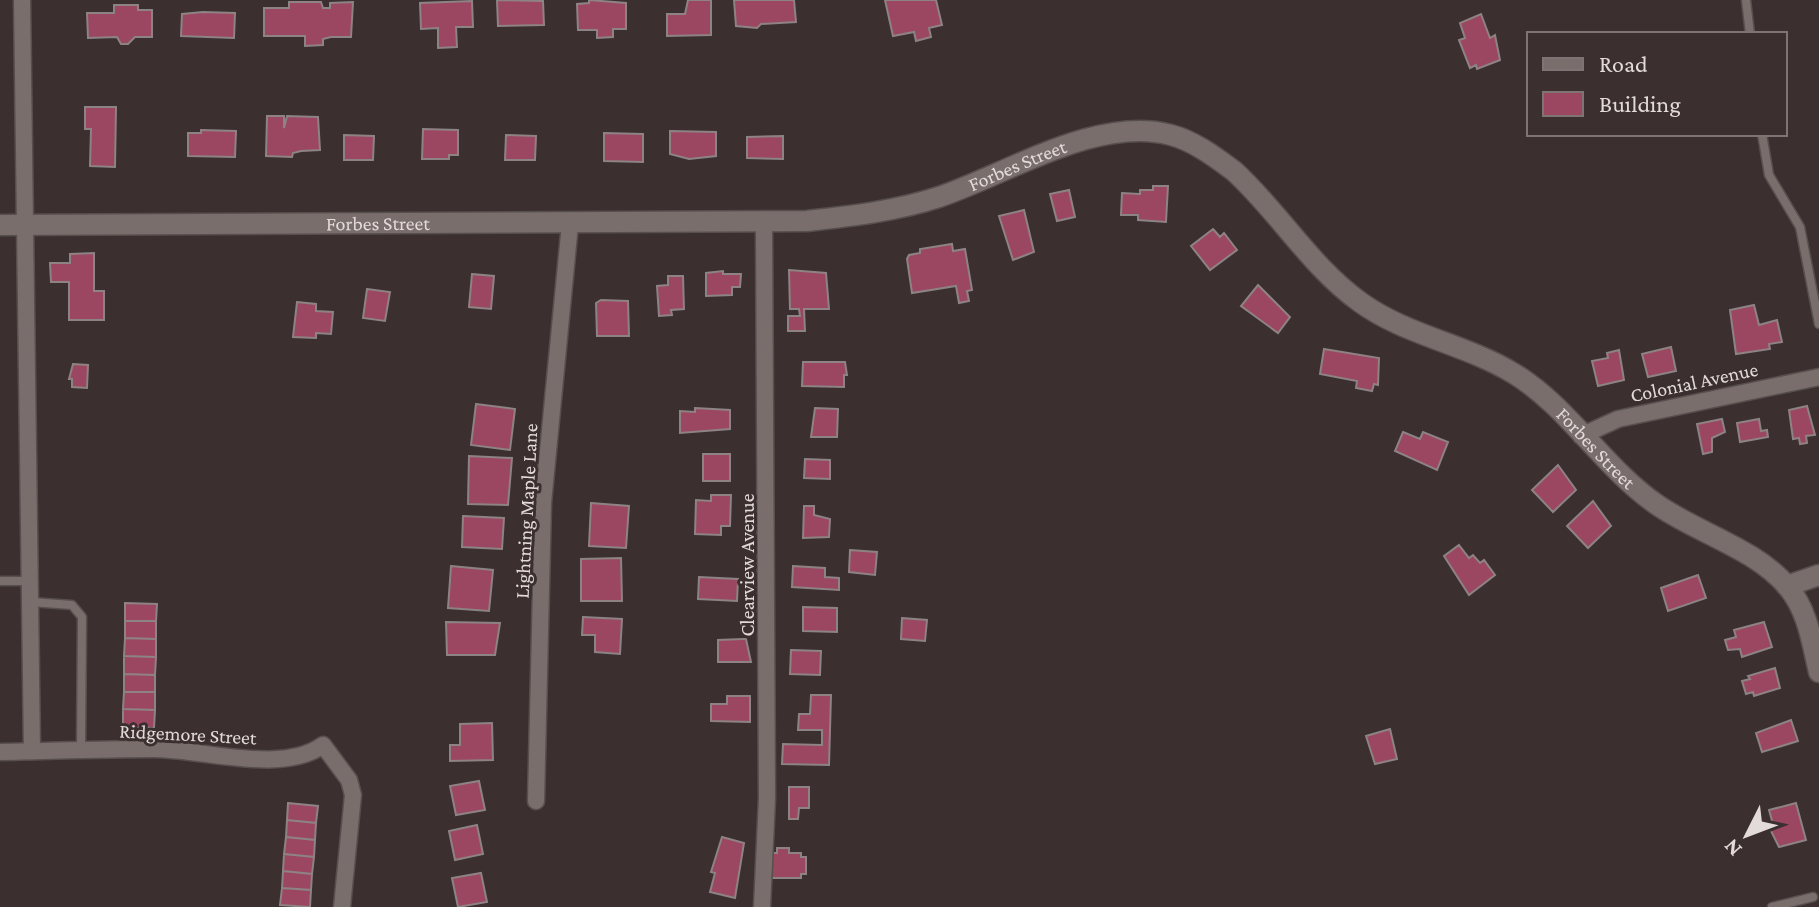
<svg xmlns="http://www.w3.org/2000/svg" width="1819" height="907" viewBox="0 0 1819 907" font-family="'Crimson Pro',serif">
	<rect width="100%" height="100%" fill="#3b302f"/>
	<path fill="#9c4762" stroke="#8d8284" stroke-width="2" d="M497 0 543 1 544 25 498 26Z
		M589 0 626 3V29H613V37L597 38V30H578L577 4 589 3Z
		M688 0H711V35L667 36V14H685Z
		M734 0H794L796 22 761 24 757 28 736 26Z
		M885 0H936L942 25 929 28 931 37 916 41 914 32 893 36Z
		M472 1 473 27H456L457 47 438 48V28L421 29 420 3Z
		M289 2H321L323 8H330V3L353 2 351 37H331L323 39V45L305 46V36H264V8H289Z
		M114 5H138V10H152V37H135L128 44H121L117 37 88 38 87 13H114Z
		M203 12 235 13 234 38 181 36 182 14Z
		M1481 14 1490 38 1495 35 1500 60 1477 69 1476 65 1470 68 1459 40 1465 38 1460 23Z
		M85 107H116L115 167 90 166 91 129H85Z
		M267 116H284V128L287 116 318 117 320 150 301 151 293 153 292 157 266 156Z
		M423 129 458 130V155H449V159H422Z
		M201 130 236 131 235 157 188 156V133H201Z
		M670 131 716 132V156L689 159 670 154Z
		M604 133 643 134V162L604 161Z
		M344 135 374 136 373 160H344Z
		M506 135 536 136 535 160H505Z
		M783 136V159L747 158V137Z
		M1153 186H1168L1166 222 1138 220V215H1121L1122 193 1140 194V190H1153Z
		M1069 190 1075 217 1057 221 1050 194Z
		M1024 210 1034 252 1013 260 999 216Z
		M1213 229 1220 237 1224 233 1237 250 1210 270 1191 246Z
		M952 244 953 251 965 249 972 290 967 291 969 301 959 303 956 286 912 293 907 259 909 255 920 253V249Z
		M94 253V291H104V320H69V282H51L50 263H70V254Z
		M789 270 826 273 829 309H804L805 331H788V316H800L799 309H790Z
		M723 271V274H741L740 287H732V295L706 296V273Z
		M472 274 494 276 491 309 469 307Z
		M668 276H683L684 309 671 310 672 315 659 316 657 286 668 285Z
		M1258 285 1290 317 1278 333 1241 306Z
		M367 289 390 292 385 321 363 318Z
		M601 300 628 301 629 336H597L596 303Z
		M297 302 316 304V311L333 312 331 334 316 333V338L293 337Z
		M1754 305 1759 325 1777 320 1782 342 1769 344 1770 349 1736 354 1730 310Z
		M1671 347 1676 371 1648 377 1642 354Z
		M1324 349 1379 358 1378 385 1374 384 1372 391 1356 388 1357 381 1320 374Z
		M1619 350 1624 380 1598 386 1592 361 1608 358 1607 353Z
		M803 362H845L847 375H844V387L802 386Z
		M73 364 88 365 87 388 72 387V379H69Z
		M476 404 515 409 510 450 471 445Z
		M1807 406 1815 435 1806 436 1807 443 1800 444 1799 438 1793 439 1789 410Z
		M695 408 730 410V429L680 433V411L695 412Z
		M815 408 838 409 837 437H811Z
		M1722 419 1725 432 1712 438V452L1703 454 1697 424Z
		M1759 419 1761 431 1767 430 1768 437 1740 442 1737 423Z
		M1403 432 1420 439 1423 432 1448 442 1437 470 1395 451Z
		M703 454H730V481H703Z
		M469 456 512 458 508 505 468 504Z
		M805 459 830 460V479L804 478Z
		M1558 465 1576 490 1553 512 1532 490Z
		M711 495H731L730 526H721V535L695 534 696 500 711 501Z
		M1593 501 1611 526 1588 548 1567 526Z
		M591 503 629 506 626 548 589 546Z
		M804 506H814V515L830 519 829 537 803 538Z
		M463 516 504 518 502 549 462 547Z
		M1459 545 1469 558 1473 555 1480 563 1484 560 1495 575 1469 595 1444 556Z
		M850 550 877 552 875 575 849 572Z
		M621 558 622 601H581V559Z
		M451 566 493 570 489 611 448 608Z
		M793 566 825 568V577L839 578V590L792 587Z
		M1698 575 1706 598 1668 611 1661 588Z
		M699 577 738 579 737 601 698 599Z
		M125 603 157 604 156 621H125Z
		M803 607 837 608V632L803 631Z
		M583 617 622 619 620 654 595 652V635H582Z
		M902 618 927 620 925 641 901 639Z
		M125 621H156V639L125 638Z
		M446 622 500 623 495 655H447Z
		M1764 622 1772 647 1742 657 1740 649 1728 650 1725 640 1736 637 1734 630Z
		M125 638 156 639V657L124 656Z
		M743 639H746L751 662H718V640Z
		M791 650 821 651 820 675 790 674Z
		M124 656 156 657 155 675 124 674Z
		M1775 668 1780 688 1754 696 1753 692 1746 694 1742 681 1750 679 1748 676Z
		M124 674 155 675V692H124Z
		M124 692H155V710L123 709Z
		M811 695H831L829 765 782 764 783 744 822 745V730H798L799 714H810Z
		M727 696H750V722L711 721V704H727Z
		M123 709 155 710 154 728 123 727Z
		M1791 720 1798 741 1762 752 1756 733Z
		M492 723 493 760 450 761V745H460V724Z
		M1390 729 1397 759 1375 764 1366 736Z
		M479 781 485 810 456 815 450 786Z
		M789 787H809V808H799L798 819H789Z
		M288 803 318 806 316 823 287 820Z
		M1796 803 1806 840 1779 847 1770 829 1774 828 1769 810Z
		M287 820 316 823 315 840 286 837Z
		M477 825 483 854 455 860 449 831Z
		M286 837 315 840 314 857 284 854Z
		M722 837 744 843 735 898 710 892 715 873 711 872Z
		M777 848H789V853H801V857H806V874H801V878H769V853H777Z
		M284 854 314 857 312 874 283 871Z
		M283 871 312 874 311 890 282 888Z
		M481 873 487 902 458 907 452 878Z
		M282 888 311 890 310 907 280 905Z"/>
	<g fill="none" stroke-linecap="round" stroke-linejoin="round">
		<defs>
			<path id="service" d="M1746 0 1750 34
				M1762 134 1769 175 1800 227 1819 324
				M0 581H28
				M31 602 72 605 82 617 81 750
				M1772 907 1813 897"/>
			<path id="minor" d="M22 0 32 751
				M1581 436 1618 419 1819 377
				M0 752C51 751 103 749 154 749 203 749 282 775 323 745L349 780 353 795 342 907
				M536 801 543 503 570 224
				M762 907 767 798 764 224"/>
			<g id="tertiary">
				<path id="s1" d="M0 225 807 221C852 216 896 211 939 197 1007 174 1098 115 1171 135 1194 141 1215 157 1234 171 1278 211 1311 267 1360 302 1405 335 1465 344 1513 373 1568 406 1603 467 1656 504 1697 533 1755 548 1788 587 1808 611 1812 643 1819 672"/>
				<path d="M1787 586 1819 575"/>
			</g>
		</defs>
		<use href="#service" stroke="#574f4e" stroke-width="11"/>
		<use href="#minor" stroke="#574f4e" stroke-width="19"/>
		<use href="#tertiary" stroke="#574f4e" stroke-width="23"/>
		<use href="#service" stroke="#796e6c" stroke-width="8"/>
		<use href="#minor" stroke="#796e6c" stroke-width="16"/>
		<use href="#tertiary" stroke="#796e6c" stroke-width="20"/>
	</g>
	<g text-anchor="middle" dominant-baseline="central" stroke-width="6" stroke-linejoin="round" paint-order="stroke">
		<g font-size="20" fill="#e2dbda" stroke="#3b302f">
			<text stroke="none"><textPath href="#s1" startOffset="1026">Forbes Street</textPath></text>
			<text stroke="none"><textPath href="#s1" startOffset="378">Forbes Street</textPath></text>
			<text transform="translate(1694 382) rotate(-12)">Colonial Avenue</text>
			<text stroke="none"><textPath href="#s1" startOffset="1722">Forbes Street</textPath></text>
			<text transform="translate(526 511) rotate(-87)">Lightning Maple Lane</text>
			<text transform="translate(747 565) rotate(-90)">Clearview Avenue</text>
			<text transform="translate(188 734) rotate(3)">Ridgemore Street</text>
		</g>
	</g>
	<rect x="1527" y="32" width="260" height="104" fill="#3b302f" stroke="#7e7473" stroke-width="2"/>
	<rect x="1543" y="58" width="40" height="12" fill="#796e6c" stroke="#7e7473" stroke-width="2"/>
	<text x="1599" y="72" font-size="24" fill="#e2dbda">Road</text>
	<rect x="1543" y="92" width="40" height="24" fill="#9c4762" stroke="#7e7473" stroke-width="2"/>
	<text x="1599" y="112" font-size="24" fill="#e2dbda">Building</text>
	<g transform="translate(1747 835) rotate(228)" stroke="#3b302f" stroke-width="6" paint-order="stroke">
	<path d="M0-6L14 30L0 20L-14 30Z" fill="#e2dbda"/>
	<text y="-12" font-size="22" font-weight="bold" text-anchor="middle" fill="#e2dbda">N</text>
	</g>
</svg>
